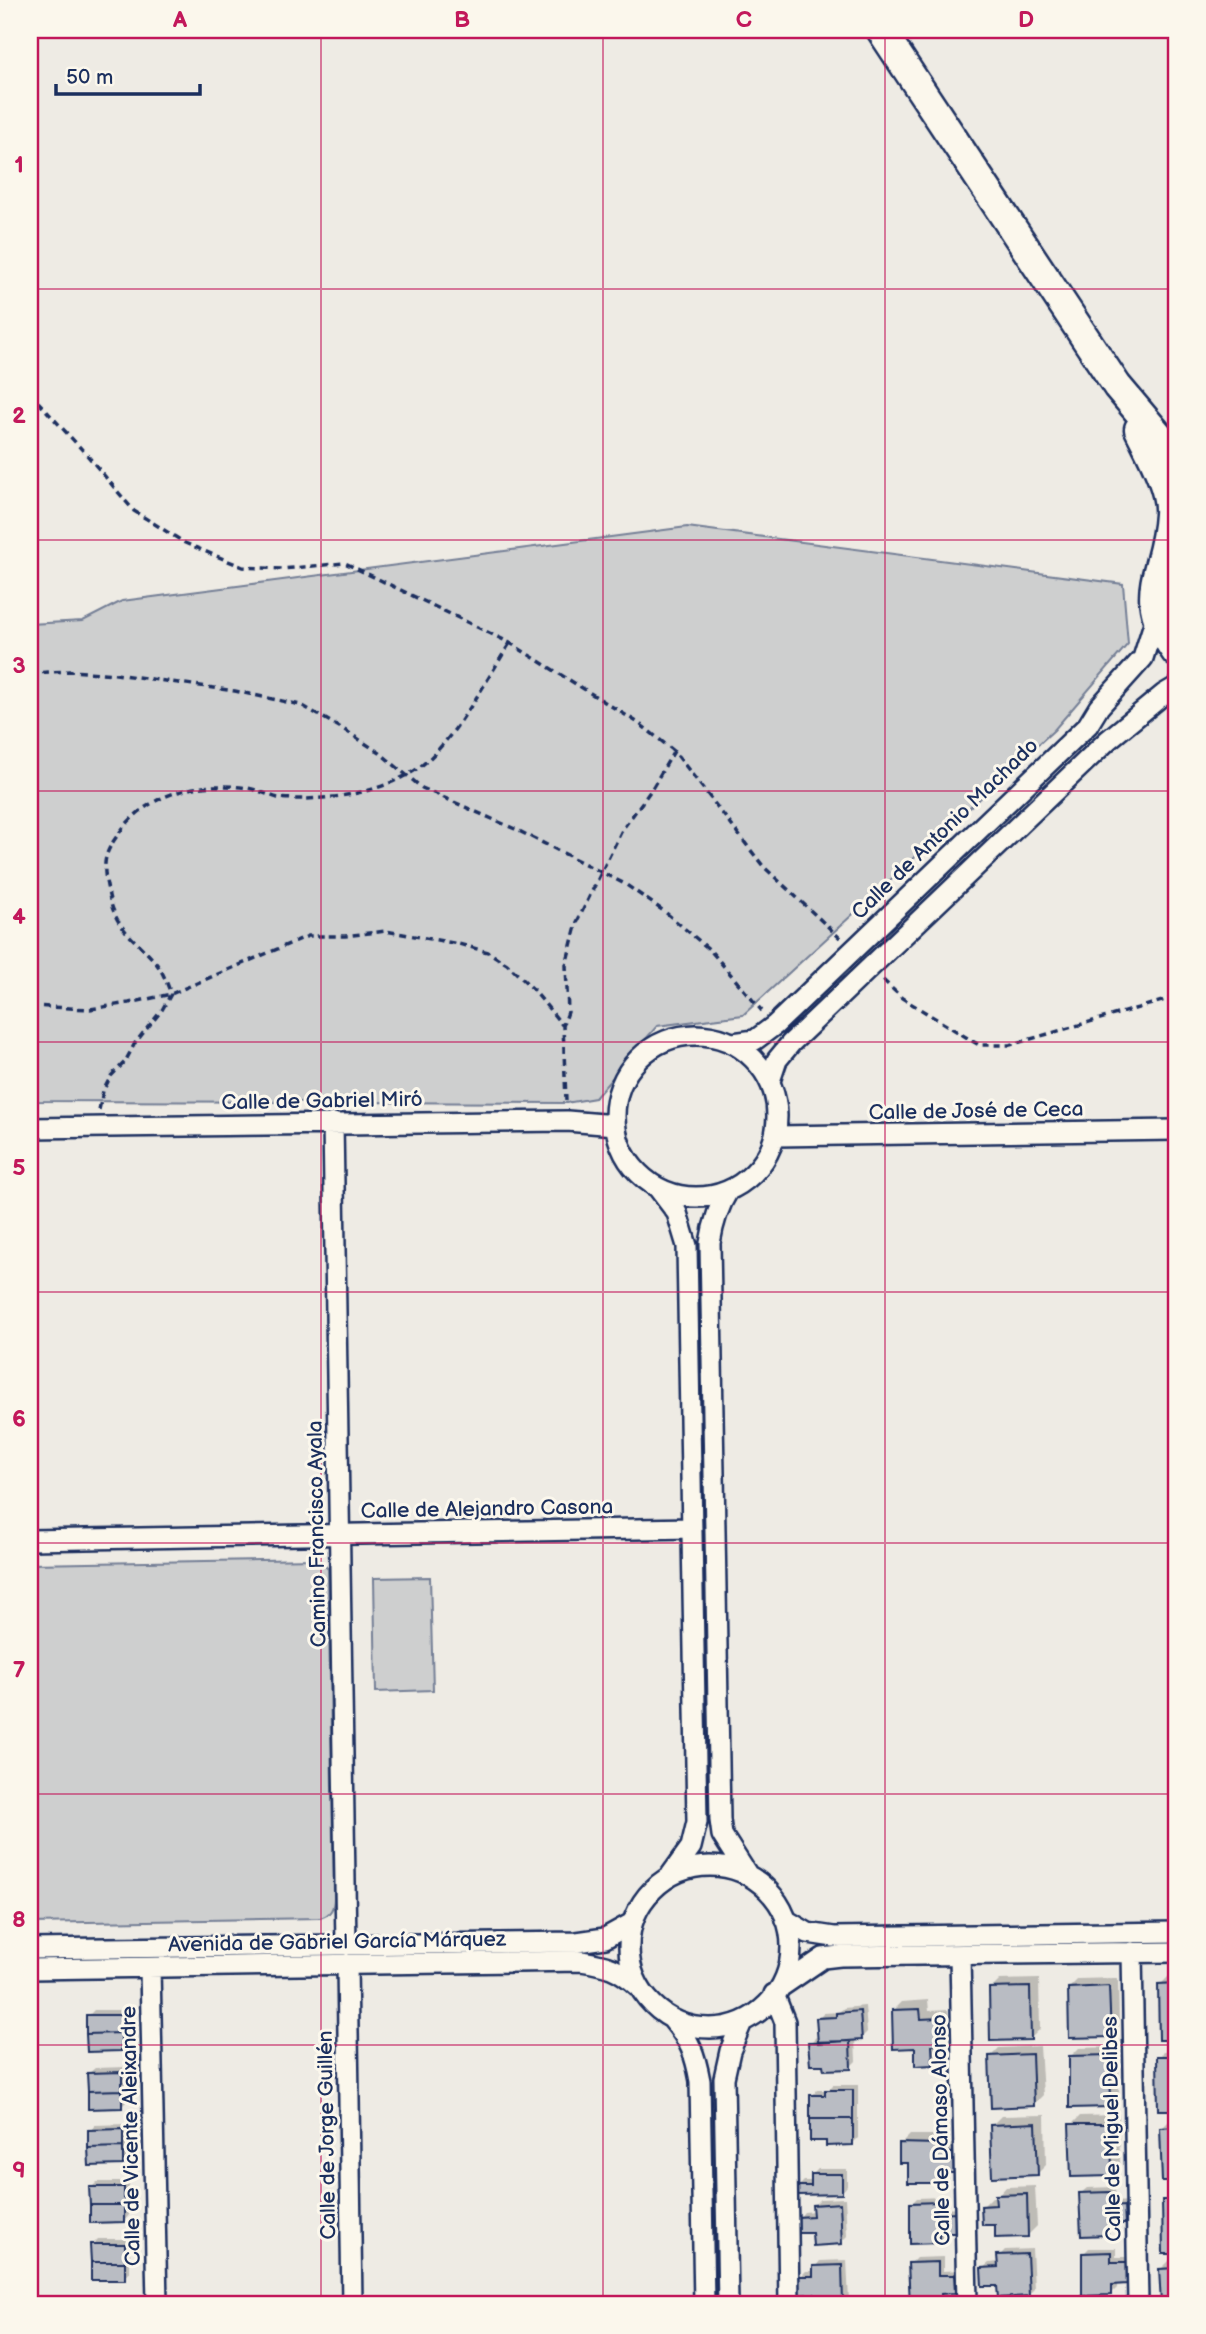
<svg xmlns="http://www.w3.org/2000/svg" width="1206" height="2334" viewBox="0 0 1206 2334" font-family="'Balsamiq Sans',sans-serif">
	<rect width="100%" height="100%" fill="#eeebe4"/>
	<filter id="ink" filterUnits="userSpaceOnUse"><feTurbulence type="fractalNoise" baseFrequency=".0143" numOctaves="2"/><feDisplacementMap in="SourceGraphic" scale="14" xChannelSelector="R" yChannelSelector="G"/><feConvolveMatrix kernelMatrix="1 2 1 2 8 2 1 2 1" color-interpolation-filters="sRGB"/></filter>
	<g filter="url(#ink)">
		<path fill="#cecfcf" stroke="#747f96" stroke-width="2" d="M687 527 1123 584 1128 644 1054 730 743 1015 657 1026 595 1098 566 1103 30 1101V624L83 621 122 601Z
			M315 1559 321 1561 328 1569 334 1897C334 1908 331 1915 320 1918L30 1923V1564Z
			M430 1577 433 1690 376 1692 374 1578Z"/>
		<path fill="#0003" d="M1176 1975V2038H1161L1160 1985 1169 1976Z
			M1118 1978 1119 2026 1110 2035 1069 1988 1078 1979Z
			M1039 1979 1040 2029 1031 2038 991 1989 1000 1980Z
			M928 2000 929 2011 948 2010 949 2034 941 2042 942 2055 933 2064 916 2047 893 2011 902 2002Z
			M865 2006 867 2032 861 2038 855 2039 856 2061 850 2067 810 2043 816 2037 819 2038 818 2019 824 2013 839 2012 844 2008Z
			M94 2010H126V2044L121 2050 88 2016Z
			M1040 2046 1043 2095 1034 2104 990 2057 999 2048Z
			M1119 2047V2096L1110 2105 1070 2057 1079 2048Z
			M1168 2048H1176V2108L1160 2109 1159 2057Z
			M127 2067V2101L122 2106 89 2073 95 2068Z
			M833 2085H858V2138L852 2144 812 2096 817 2090H828Z
			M1045 2115 1046 2165 1037 2174 992 2125 1001 2116Z
			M1119 2115 1120 2165 1111 2174 1071 2125 1080 2116Z
			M1176 2119V2180L1163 2181 1161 2129 1170 2120Z
			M128 2124V2158L123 2164 90 2131 95 2125Z
			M910 2135H947L946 2144H963L962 2162 953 2171H946L936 2181 910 2161 901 2144Z
			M818 2169H847V2186L842 2192 798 2187 804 2181H812V2175Z
			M97 2182H129V2215L124 2221 91 2188Z
			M1035 2186 1037 2226 1028 2235 997 2223 983 2206 992 2197H997L1006 2187Z
			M1115 2187 1116 2202 1129 2201V2216L1124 2222H1113V2228L1107 2233 1081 2193 1087 2188Z
			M1173 2192H1176V2252L1165 2253 1164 2201Z
			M943 2197V2208L960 2207V2225L955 2231H944V2236L938 2241 911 2204 917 2198Z
			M845 2198 847 2236 841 2242 813 2231 799 2218 804 2212 814 2211V2205L820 2199Z
			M98 2239H130V2272L125 2278 92 2245Z
			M1089 2248H1116V2257H1132V2277L1126 2282 1117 2283V2288L1111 2294 1083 2254Z
			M1032 2249 1034 2289 1028 2295 999 2284 983 2268 989 2263 999 2262V2256L1005 2250Z
			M943 2257V2271L959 2270 960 2286 954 2291 946 2292V2298L941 2304H912L910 2264 916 2258Z
			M847 2260 849 2301 845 2304H816V2292L800 2277 806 2271H815V2267L820 2261Z
			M1170 2260H1176V2304H1162L1161 2269Z
			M99 2296H131V2304H93Z"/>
		<path fill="#b9bcc3" stroke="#1b2f5e" stroke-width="2" d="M1176 1983V2040H1159L1158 1984Z
			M1109 1986 1111 2037 1069 2038 1068 1988Z
			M1030 1987 1031 2040 990 2041 989 1988Z
			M920 2009 921 2019 939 2018 940 2045H932L933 2065 915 2066V2048L893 2049 892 2010Z
			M860 2011 862 2040 818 2043 816 2018 836 2017V2013Z
			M86 2015H121V2033L86 2034Z
			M121 2033V2051L87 2052 86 2034Z
			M850 2041 851 2069 824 2070 823 2065H810L808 2042Z
			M1032 2054 1034 2106 991 2108 989 2056Z
			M1110 2055 1111 2107 1069 2108V2056Z
			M1157 2056H1176V2110H1158Z
			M122 2072V2090L88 2091 87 2073Z
			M122 2090V2108L88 2109V2091Z
			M825 2090H853V2119H810V2095H825Z
			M810 2119H853V2145L826 2146V2141H810Z
			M1036 2123 1038 2175 992 2177 990 2125Z
			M1069 2124H1111L1112 2176 1071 2177Z
			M1176 2127V2182H1162L1160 2128Z
			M123 2129V2147L88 2148V2130Z
			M899 2143 938 2144V2152L954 2153V2173H937V2183H908V2163H899Z
			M123 2147V2165L89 2166 88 2148Z
			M811 2174H842V2194L797 2195 796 2186H811Z
			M89 2187H124V2205H90Z
			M1110 2192 1111 2207 1124 2206 1125 2224H1108V2235L1081 2236 1079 2193Z
			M1027 2194 1028 2237 995 2238V2225H982L981 2206 996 2205 995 2195Z
			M1162 2200H1176V2254H1163Z
			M938 2202V2213L955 2212V2233H939V2243L910 2244V2203Z
			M840 2203 842 2244 813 2246 812 2233H798L797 2217 813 2216 812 2205Z
			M90 2205H124V2222L90 2223Z
			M90 2244H125V2262H91Z
			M1111 2252V2262H1127V2284L1112 2285V2295L1082 2296V2253Z
			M1027 2254 1029 2296 998 2298 997 2286H982L981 2268 998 2267 997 2255Z
			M91 2262H125V2280H91Z
			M938 2262V2275H954L955 2293 941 2294V2304H910L908 2263Z
			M842 2265 843 2304H814V2294L799 2295 798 2276H813V2266Z
			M1176 2268V2304H1161L1159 2269Z"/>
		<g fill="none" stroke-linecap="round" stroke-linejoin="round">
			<defs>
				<path id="minor" d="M615 1116a81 81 0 1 1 162 0a81 81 0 1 1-162 0Z
					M733 1043 755 1040 775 1025 1088 725 1099 707 1143 658 1156 617
					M770 1081 777 1060 791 1043 1108 740 1164 694 1176 687
					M333 1123 346 1945
					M30 1128 567 1121 615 1125
					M776 1136 1176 1130
					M658 1188 677 1213 687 1246 697 1822 691 1847 670 1876
					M728 1191C718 1207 713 1224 710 1243L720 1820 722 1835 747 1874
					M30 1540 692 1528
					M629 1947a81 81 0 1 1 162 0a81 81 0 1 1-162 0Z
					M786 1920 808 1933 834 1937 1176 1932
					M30 1949 577 1942 605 1938 632 1923
					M1132 1952 1138 2304
					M960 1955 967 2304
					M347 1964 352 2304
					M150 1968 157 2304
					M30 1969 581 1961C607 1965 618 1968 638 1986
					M782 1986 823 1958 840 1956 1176 1952
					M774 1994 785 2022 789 2304
					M672 2019C690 2041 695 2053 700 2081L704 2304
					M728 2304 724 2078 730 2051 742 2022"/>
				<path id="secondary" d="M881 30 1117 386 1176 456
					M1139 429C1150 452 1171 488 1169 514 1166 575 1133 592 1176 652"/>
			</defs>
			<use href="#minor" stroke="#1b2f5e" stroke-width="24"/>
			<use href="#secondary" stroke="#1b2f5e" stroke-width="33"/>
			<path stroke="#1b2f5e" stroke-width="3.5" stroke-dasharray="7 5" stroke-linecap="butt" d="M30 393 87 455 134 511 185 543 243 567 282 569 345 563 510 643 640 724 674 751 763 866 840 938
				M30 673 69 671 116 674 235 691 301 705 343 729 380 753 422 788 515 829 625 884 665 912 710 950 762 1011
				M883 980 902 998 979 1045H1010L1176 997
				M30 1006 90 1009 129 1003 171 994 308 936H345L386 931 459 944 488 952 507 964 532 988 563 1026
				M566 1101 563 1026 568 1012 566 965 577 922 622 830 651 790 674 751
				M99 1110 103 1091 111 1076 125 1062 135 1043 162 1010 171 994C168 986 165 977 160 969 148 949 122 935 114 912 110 903 108 891 106 881 102 856 108 848 123 828 153 791 202 781 248 788 258 790 268 795 278 798 286 799 296 799 305 799 340 798 375 792 407 775 447 755 485 682 510 643"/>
			<use href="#minor" stroke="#fbf7ec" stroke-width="19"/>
			<use href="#secondary" stroke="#fbf7ec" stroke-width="28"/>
		</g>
	</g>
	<path fill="none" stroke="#c2185b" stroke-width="2" stroke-opacity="0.55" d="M321 30V2304M603 30V2304M885 30V2304M30 289H1176M30 540H1176M30 791H1176M30 1042H1176M30 1292H1176M30 1543H1176M30 1794H1176M30 2045H1176"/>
	<g text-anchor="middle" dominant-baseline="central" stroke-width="6" stroke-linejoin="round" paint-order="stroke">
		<g font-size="21" fill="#1b2f5e" stroke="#fbf7ec">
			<text transform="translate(945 829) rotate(-44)">Calle de Antonio Machado</text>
			<text transform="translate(322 1101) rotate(-1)">Calle de Gabriel Miró</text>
			<text transform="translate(976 1111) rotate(-1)">Calle de José de Ceca</text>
			<text transform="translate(487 1509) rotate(-1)">Calle de Alejandro Casona</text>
			<text transform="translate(317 1534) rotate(-91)">Camino Francisco Ayala</text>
			<text transform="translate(337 1942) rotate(-1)">Avenida de Gabriel García Márquez</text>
			<text transform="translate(1112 2129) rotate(-91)">Calle de Miguel Delibes</text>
			<text transform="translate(941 2130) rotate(-91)">Calle de Dámaso Alonso</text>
			<text transform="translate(327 2135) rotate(-91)">Calle de Jorge Guillén</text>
			<text transform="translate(131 2136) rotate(-91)">Calle de Vicente Aleixandre</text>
		</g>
	</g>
	<rect width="1206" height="2334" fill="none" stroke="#fbf7ec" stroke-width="77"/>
	<path d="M56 84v10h144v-10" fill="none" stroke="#1b2f5e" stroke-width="3.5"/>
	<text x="66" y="84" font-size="21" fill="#1b2f5e" stroke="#fbf7ec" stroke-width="5" paint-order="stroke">50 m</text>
	<rect x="38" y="38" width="1130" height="2258" fill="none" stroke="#c2185b" stroke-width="2.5"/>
	<g font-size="23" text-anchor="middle" font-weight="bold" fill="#c2185b">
		<text x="180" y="27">A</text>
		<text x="462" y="27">B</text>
		<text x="744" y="27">C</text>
		<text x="1026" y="27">D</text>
		<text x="19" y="172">1</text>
		<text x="19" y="423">2</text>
		<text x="19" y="673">3</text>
		<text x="19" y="924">4</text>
		<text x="19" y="1175">5</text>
		<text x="19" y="1426">6</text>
		<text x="19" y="1677">7</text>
		<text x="19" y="1927">8</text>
		<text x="19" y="2178">9</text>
	</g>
</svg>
